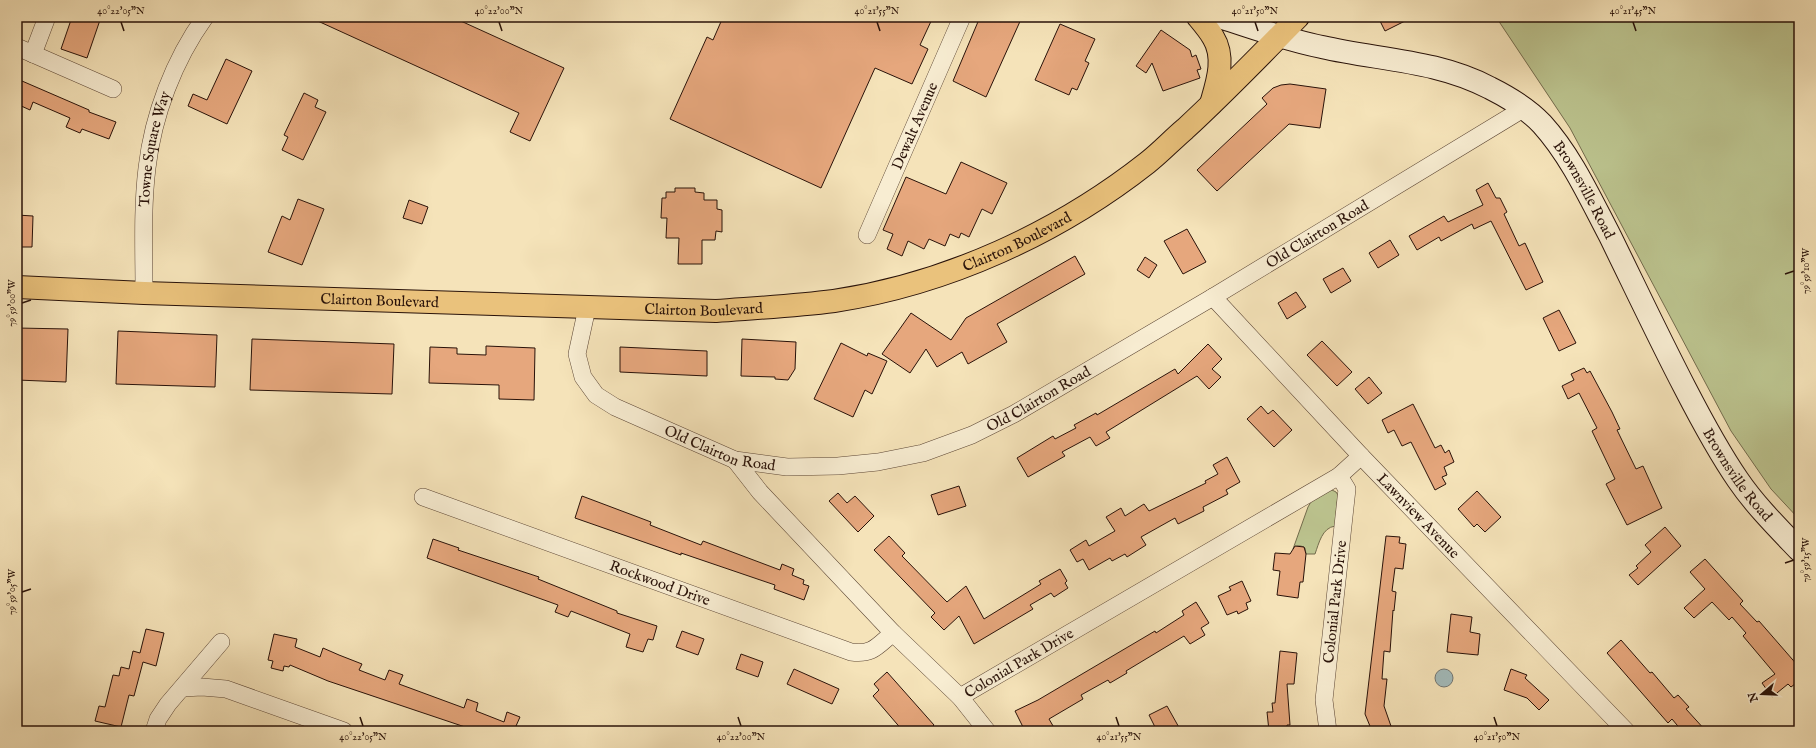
<svg xmlns="http://www.w3.org/2000/svg" width="1816" height="748" viewBox="0 0 1816 748" font-family="'IM FELL English',serif">
	<rect width="100%" height="100%" fill="#f5e3b9"/>
	<filter id="stains"><feTurbulence type="fractalNoise" baseFrequency=".005" numOctaves="4"/><feColorMatrix values="0 0 0 0 .2 0 0 0 0 .09 0 0 0 0 .02 0 0 0 .5 -.17"/></filter>
	<radialGradient id="worn" r=".72"><stop offset=".6" stop-color="#630" stop-opacity="0"/><stop offset="1" stop-color="#630" stop-opacity=".3"/></radialGradient>
	<path fill="#bcc48f" stroke="#726b4c" d="M1496 17H1799V519L1771 489 1731 431 1570 128Z
		M1330 489 1336 492 1338 495 1335 526C1322 528 1319 543 1315 554H1306L1305 548C1301 545 1296 545 1293 549L1308 507 1312 500Z"/>
	<path fill="#a3bbbb" stroke="#727774" d="M1435 678a9 9 0 1 1 18 0a9 9 0 1 1-18 0Z"/>
	<path fill="#e6a77d" stroke="#291209" d="M72 17H92L100 20 87 58 61 49Z
		M309 17H452L564 68 530 141 510 132 519 113Z
		M723 17H933L920 45 928 49 912 84 875 68 821 188 670 119 707 37 713 40Z
		M980 17H1022L986 97 953 81Z
		M1378 17H1413L1385 31Z
		M1060 24 1095 39 1085 61 1089 63 1077 90 1072 88 1069 95 1035 80Z
		M1161 30 1190 50 1192 57 1196 55 1201 69 1197 70 1200 78 1163 91 1152 63 1146 73 1136 66Z
		M226 59 252 71 227 124 188 106 193 94 207 100Z
		M22 81 89 110V112L116 122 109 139 82 129 80 133 66 127 70 118 33 102 30 110 17 104V93Z
		M1290 84 1326 89 1320 128 1289 124 1217 191 1197 170 1267 104 1262 98 1273 88 1281 85Z
		M304 93 318 100 315 107 326 112 303 160 282 150 288 137 284 135Z
		M961 162 1007 183 992 214 982 209 969 237 961 233 959 238 950 234 945 246 929 239 924 249 908 241 902 256 887 249 893 234 883 230 906 177 946 194Z
		M1488 183 1496 198H1500L1507 212 1504 214 1519 246 1525 243 1543 282 1526 290 1491 221 1474 229 1472 224 1441 241 1439 237 1417 250 1409 236 1444 216 1448 222 1483 205 1476 190Z
		M675 188H695V192L704 193V200H717V209L722 210V232L716 231 715 240H702V264H678L679 238H666L667 218H661L662 198H666V192H675Z
		M298 199 324 209 302 265 268 252 282 216 290 220Z
		M409 200 428 207 422 224 403 218Z
		M17 215 33 216 32 247H17Z
		M1187 229 1206 262 1183 274 1164 241Z
		M1390 240 1399 255 1378 268 1369 253Z
		M1075 256 1085 274 997 324 1007 342 968 364 962 352 937 367 926 349 910 373 882 354 911 313 951 340 966 318Z
		M1145 257 1157 265 1149 278 1137 270Z
		M1343 268 1351 281 1331 293 1323 279Z
		M1296 292 1306 307 1287 319 1278 303Z
		M1559 310 1576 343 1559 351 1543 318Z
		M17 328 68 329 66 382 17 380Z
		M118 331 217 335 215 387 116 384Z
		M252 339 394 344 392 394 250 390Z
		M742 339 796 342 795 369 788 380 775 379V377L741 376Z
		M1322 341 1352 372 1337 386 1307 355Z
		M841 343 867 356 868 353 887 361 872 394 865 390 853 417 814 399Z
		M1208 344 1222 359 1212 369 1221 377 1209 389 1197 376 1106 432 1110 438 1096 446 1090 437 1062 452 1065 456 1028 477 1017 458 1053 436 1055 439 1076 428 1074 425 1096 413 1097 415 1175 369 1178 374Z
		M486 346 535 348 534 400 499 399V385L429 383 430 347 457 348V354L486 355Z
		M620 347 707 351V376L620 372Z
		M1584 368 1587 373 1590 371 1612 412 1620 429 1617 430 1636 469 1643 466 1662 508 1627 525 1606 484 1615 479 1592 431 1597 428 1579 393 1568 399 1562 386 1574 380 1571 374Z
		M1369 377 1382 393 1368 404 1355 389Z
		M1413 404 1435 448 1441 445 1445 453 1449 450 1454 462 1444 467 1447 475 1442 477 1446 484 1435 490 1411 442 1402 446 1394 430 1388 433 1382 420Z
		M1261 406 1268 414 1273 410 1292 430 1274 447 1247 419Z
		M1227 457 1240 482 1226 490 1228 494 1203 507 1204 511 1178 524 1175 518 1141 537 1146 545 1127 557 1125 554 1112 561 1110 558 1089 570 1083 559 1077 562 1070 550 1086 540 1089 546 1115 531 1106 517 1121 508 1125 516 1144 504 1149 511 1206 483 1205 481 1218 474 1213 465Z
		M959 486 966 506 938 515 931 495Z
		M1477 491 1501 517 1485 532 1477 524 1474 527 1458 509Z
		M838 493 847 503 855 496 874 516 858 532 829 501Z
		M582 496 651 522 650 525 701 545 703 541 780 570 782 564 794 569 792 575 804 580 803 584 809 586 804 600 774 589 775 585 681 553V555L575 518Z
		M1665 527 1681 546 1638 585 1629 575 1638 568 1636 566 1651 552 1645 545Z
		M889 536 905 553 902 556 947 602 966 586 984 619 1041 584 1039 581 1060 569 1067 581 1065 583 1068 588 1054 597 1051 593 1030 605 1033 609 974 644 959 616 944 630 931 617 935 613 874 550Z
		M1386 536 1400 537 1399 543 1406 544 1403 569 1395 568 1392 591 1396 592 1394 611 1393 610 1390 652 1384 651 1382 679H1387L1384 706 1392 729 1386 731H1372L1365 714Z
		M433 539 459 548 458 550 539 577 538 579 617 611V613L657 626 653 640 648 639 643 652 626 647 630 634 571 611 568 617 555 612 558 605 427 558Z
		M1295 546 1304 547 1306 554 1303 582H1300L1298 598 1277 595 1280 571 1273 570 1275 553 1290 554Z
		M1705 559 1743 601 1740 604 1757 622 1759 621 1799 667V681L1791 687 1788 684 1772 697 1762 683 1775 674 1743 636 1746 633 1732 617 1729 620 1712 602 1694 618 1684 608 1705 589 1690 572Z
		M1242 581 1251 601 1246 603 1248 609 1238 614 1237 611 1227 615 1218 596 1231 590 1229 587Z
		M1196 602 1209 623 1201 628 1205 635 1190 644 1184 636 1126 671 1127 673 1110 683 1108 680 1081 695 1083 699 1049 719 1056 731H1025L1015 711 1038 700 1155 631 1156 633 1184 615 1182 611Z
		M1451 614 1472 617 1470 632 1480 634 1478 655 1447 652Z
		M146 629 164 633 156 666 143 662 134 696 129 695 121 727 95 721 99 706 105 707 113 675 119 676 121 667 129 669 133 651 140 653Z
		M682 631 704 639 698 655 676 647Z
		M274 634 297 639 295 647 320 657 323 648 339 655 362 664 359 670 385 680 389 670 403 675 399 684 464 708 467 699 478 703 476 711 504 722 507 712 520 717 516 726 525 731H477L328 681 290 665 289 667 284 666 283 671 271 668 273 661 268 660Z
		M1621 640 1650 673 1652 672 1674 698 1678 695 1689 707 1686 709 1706 731H1682L1672 719 1668 723 1607 653Z
		M1280 651 1297 653 1294 684H1287L1290 725H1287V731H1269L1267 712H1273L1272 703H1275Z
		M741 654 763 662 758 677 736 669Z
		M794 669 839 689 832 704 787 684Z
		M1511 669 1527 675 1525 678 1549 700 1539 710 1527 698 1504 690Z
		M887 672 934 725 928 731H903L873 696 879 690 874 684Z
		M1167 706 1181 731H1157L1149 715Z"/>
	<g fill="none" stroke-linecap="round" stroke-linejoin="round">
		<defs>
			<g id="minor">
				<path d="M17 47 113 89"/>
				<path d="M33 54 47 17"/>
				<path id="s1" d="M867 235 962 17"/>
				<path id="s2" d="M144 293C144 251 142 209 147 168 153 115 174 60 205 17"/>
				<path id="s3" d="M1213 297 1361 456 1626 731"/>
				<path id="s4" d="M587 308 577 354 583 377 596 395 615 407 735 460 787 467 838 466 878 462 923 453 972 435 1014 414 1213 297 1523 109"/>
				<path d="M735 460 760 492 893 633 960 697 987 731"/>
				<path id="s5" d="M423 497 851 652C873 655 877 646 893 633"/>
				<path d="M183 688 202 687 226 689 344 731"/>
				<path id="s6" d="M960 697 1339 476 1361 456"/>
				<path d="M154 731 158 719 168 704 221 642"/>
				<path id="s7" d="M1328 731 1324 700 1347 489 1339 476"/>
			</g>
			<g id="secondary">
				<path id="s8" d="M1220 17C1253 28 1287 40 1322 47 1378 60 1437 60 1490 88 1508 97 1528 109 1542 124 1571 156 1590 198 1610 236 1635 287 1659 338 1685 388 1701 419 1718 451 1738 480 1755 505 1778 528 1799 550"/>
			</g>
			<g id="trunk">
				<path d="M1198 17C1203 23 1209 30 1213 37 1226 58 1217 83 1211 104"/>
				<path id="s9" d="M17 287 144 293 716 311C756 308 795 306 834 301 947 284 1058 233 1147 163 1160 153 1172 140 1185 129 1224 93 1261 55 1298 17"/>
			</g>
		</defs>
		<use href="#minor" stroke="#5c4635" stroke-width="18"/>
		<use href="#secondary" stroke="#291209" stroke-width="24"/>
		<use href="#trunk" stroke="#291209" stroke-width="24"/>
		<use href="#minor" stroke="#f8edd2" stroke-width="17"/>
		<use href="#secondary" stroke="#f8edd2" stroke-width="22"/>
		<use href="#trunk" stroke="#eac27c" stroke-width="22"/>
	</g>
	<path fill="none" stroke="#291209" stroke-width="1.5" d="M121 22 124 31M499 22 502 31M877 22 880 31M1255 22 1258 31M1633 22 1636 31M1785 274 1794 271M22 303 31 300M1785 563 1794 560M22 592 31 589M360 717 363 726M738 717 741 726M1116 717 1119 726M1494 717 1497 726"/>
	<g text-anchor="middle" dominant-baseline="central" stroke-width="3.5" stroke-linejoin="round" paint-order="stroke">
		<g font-size="15" fill="#291209" stroke="#f8edd2">
			<text stroke="none"><textPath href="#s1" startOffset="119">Dewalt Avenue</textPath></text>
			<text stroke="none"><textPath href="#s2" startOffset="145">Towne Square Way</textPath></text>
			<text stroke="none"><textPath href="#s8" startOffset="422">Brownsville Road</textPath></text>
			<text stroke="none"><textPath href="#s4" startOffset="888">Old Clairton Road</textPath></text>
			<text stroke="none"><textPath href="#s9" startOffset="1011">Clairton Boulevard</textPath></text>
			<text stroke="none"><textPath href="#s9" startOffset="363">Clairton Boulevard</textPath></text>
			<text stroke="none"><textPath href="#s9" startOffset="687">Clairton Boulevard</textPath></text>
			<text stroke="none"><textPath href="#s4" startOffset="564">Old Clairton Road</textPath></text>
			<text stroke="none"><textPath href="#s4" startOffset="229">Old Clairton Road</textPath></text>
			<text stroke="none"><textPath href="#s8" startOffset="746">Brownsville Road</textPath></text>
			<text stroke="none"><textPath href="#s3" startOffset="300">Lawnview Avenue</textPath></text>
			<text stroke="none"><textPath href="#s5" startOffset="252">Rockwood Drive</textPath></text>
			<text stroke="none"><textPath href="#s7" startOffset="130">Colonial Park Drive</textPath></text>
			<text stroke="none"><textPath href="#s6" startOffset="68">Colonial Park Drive</textPath></text>
		</g>
	</g>
	<rect width="1816" height="748" fill="none" stroke="#f5e3b9" stroke-width="44"/>
	<g transform="translate(1762 694) rotate(251)" stroke="#f8edd2" stroke-width="3" paint-order="stroke">
	<path d="M0-3L7 15L0 10L-7 15Z" fill="#291209"/>
	<text y="-6" font-size="11" font-weight="bold" text-anchor="middle" fill="#291209">N</text>
	</g>
	<rect x="22" y="22" width="1772" height="704" fill="none" stroke="#291209" stroke-width="1.5"/>
	<g font-size="10" text-anchor="middle" fill="#291209">
		<text x="121" y="14">40°22'05"N</text>
		<text x="499" y="14">40°22'00"N</text>
		<text x="877" y="14">40°21'55"N</text>
		<text x="1255" y="14">40°21'50"N</text>
		<text x="1633" y="14">40°21'45"N</text>
		<text transform="translate(1805 271) rotate(-90)" y="4">79°59'10"W</text>
		<text transform="translate(11 303) rotate(-90)" y="4">79°59'00"W</text>
		<text transform="translate(1805 560) rotate(-90)" y="4">79°59'15"W</text>
		<text transform="translate(11 592) rotate(-90)" y="4">79°59'05"W</text>
		<text x="363" y="740">40°22'05"N</text>
		<text x="741" y="740">40°22'00"N</text>
		<text x="1119" y="740">40°21'55"N</text>
		<text x="1497" y="740">40°21'50"N</text>
	</g>
	<rect width="100%" height="100%" filter="url(#stains)"/>
	<rect width="100%" height="100%" fill="url(#worn)"/>
</svg>
